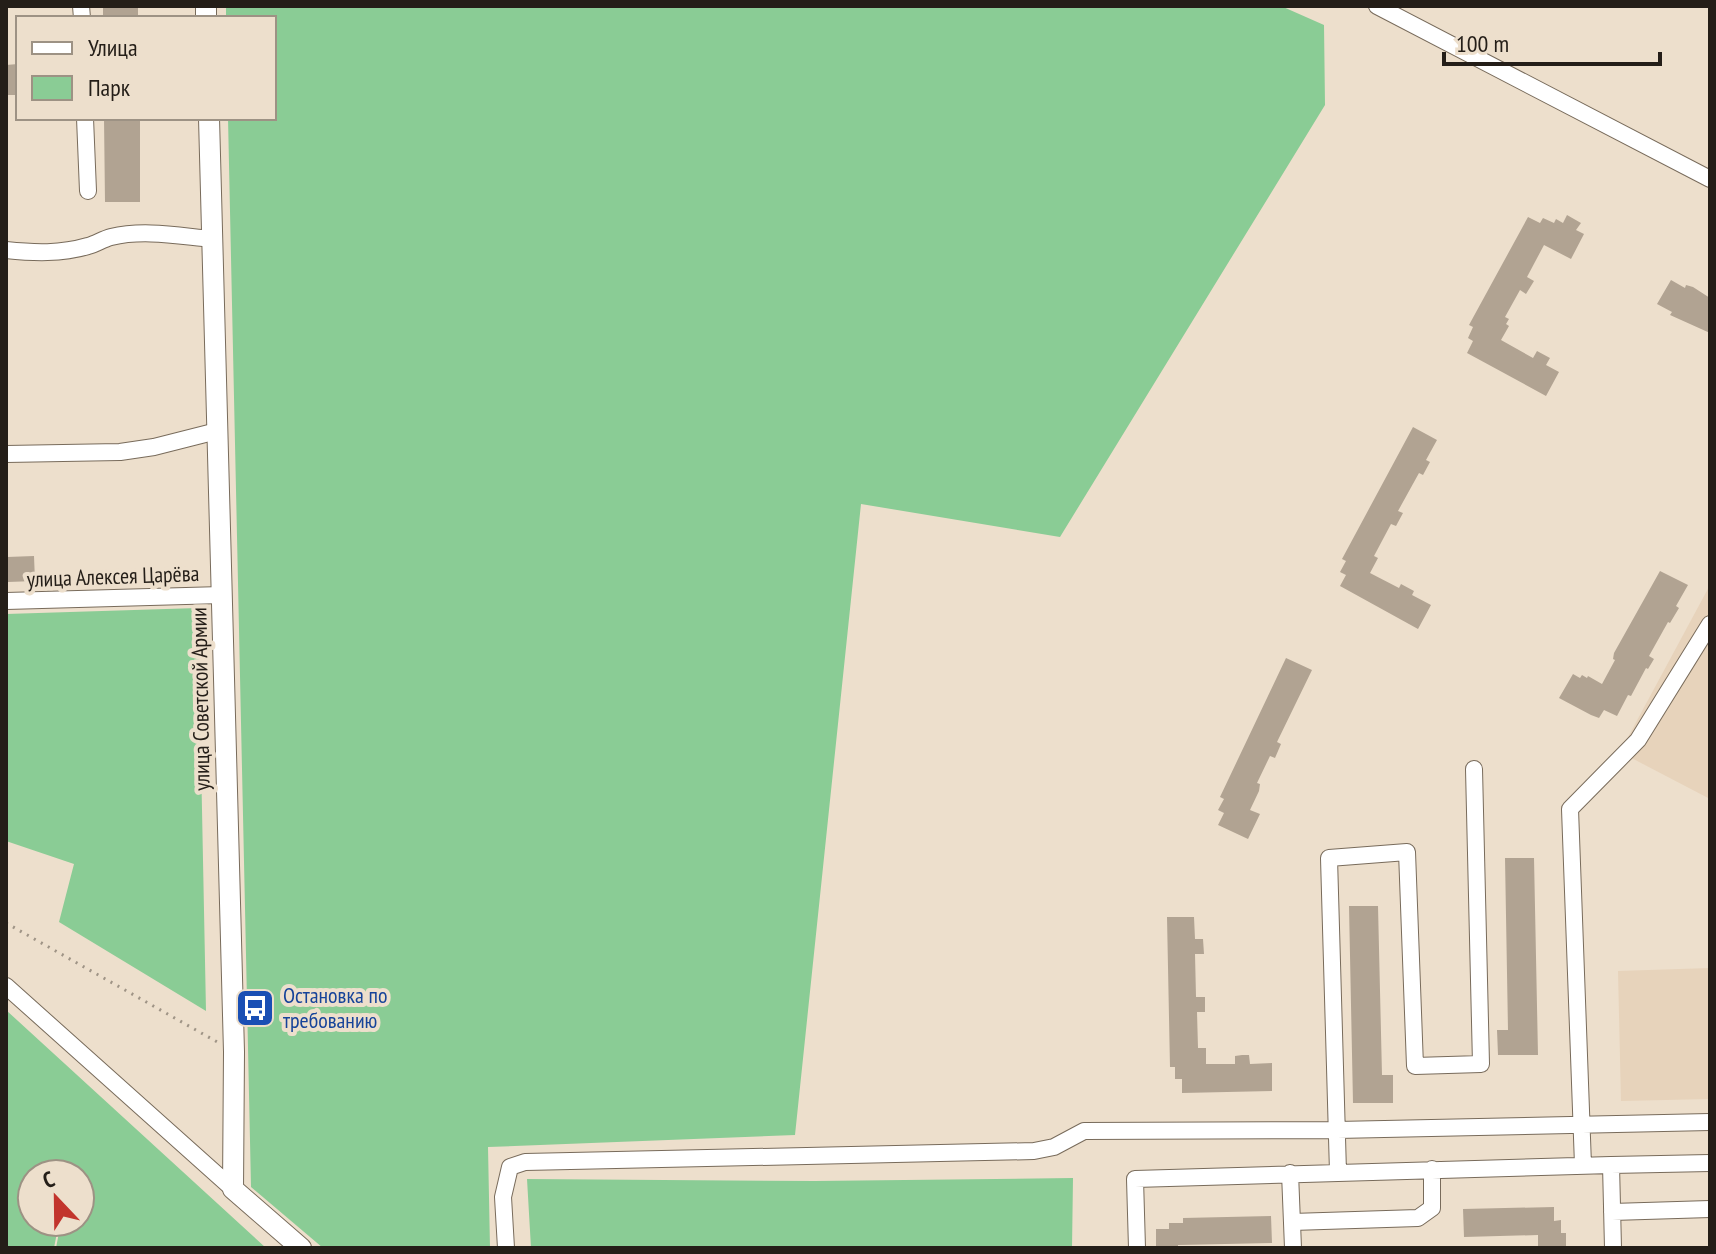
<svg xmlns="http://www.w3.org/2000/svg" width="1716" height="1254" viewBox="0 0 1716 1254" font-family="'PT Sans Narrow',sans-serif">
	<rect width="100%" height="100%" fill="#eddfcc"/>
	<path fill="#e7d3bb" d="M1710 585V799L1620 752Z
		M1710 968V1099L1621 1101 1618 971Z"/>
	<path fill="#8acc95" d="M226 6H1281L1324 25 1325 105 1060 537 861 504 795 1135 488 1147 490 1248H323L251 1187 228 118H274V18H226Z
		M198 608 206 1011 59 922 74 864 6 841V614Z
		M6 1010 266 1248H56L61 1222H80V1174H70V1171L69 1174H32V1222H59L54 1248H6Z
		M1073 1178 1072 1248H531L527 1179 815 1181Z"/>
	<path fill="#b1a392" d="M103 6H138V18H103Z
		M18 64V95H6V65Z
		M104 118H140V202H105Z
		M1567 215 1581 223 1576 230 1584 234 1571 259 1544 245 1527 277 1534 281 1526 294 1520 290 1505 317 1509 319 1506 324 1509 326 1501 340 1533 358 1537 351 1550 358 1546 365 1559 372 1546 396 1467 353 1473 341 1468 338 1473 327 1469 325 1528 217 1540 223 1543 218 1554 223 1556 219 1563 223Z
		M1671 280 1685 288 1686 285 1693 287 1710 298V333L1670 315 1672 312 1657 304Z
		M1413 427 1437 440 1426 460 1430 462 1423 475 1419 473 1398 511 1403 513 1396 526 1391 524 1374 556 1378 558 1370 573 1399 588 1401 584 1414 591 1412 595 1431 605 1418 629 1340 586 1346 575 1340 572 1346 561 1342 559Z
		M34 556 35 581 8 582 7 557Z
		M1660 571 1688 585 1676 606 1679 608 1670 623 1668 622 1649 656 1654 659 1648 669 1646 668 1631 696 1628 695 1617 716 1604 710 1599 718 1591 715 1559 698 1573 674 1580 678 1582 675 1587 678 1588 676 1602 684 1615 660 1613 659 1614 653Z
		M1286 658 1312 670 1277 742 1281 744 1275 758 1270 756 1257 783 1260 784 1259 791 1250 810 1260 814 1248 839 1218 825 1224 813 1218 810 1224 799 1220 797Z
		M1505 858H1534L1538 1055H1498L1497 1030H1508Z
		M1349 906H1378L1382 1075H1393V1103H1353Z
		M1167 917H1194L1195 939H1203L1204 954H1195L1196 997H1205V1012H1197L1198 1048H1206V1064H1235V1056L1242 1055H1249L1250 1064 1272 1063V1091L1182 1093V1079H1175V1067H1170Z
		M1554 1207V1221L1561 1220V1233H1566V1248H1538V1235L1464 1237 1463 1209Z
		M1271 1216 1272 1243 1178 1245V1248H1156V1229H1169V1223H1183V1218Z"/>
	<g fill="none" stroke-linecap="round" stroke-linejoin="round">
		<defs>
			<path id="minor" d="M81 6 82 18
				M1377 6 1710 179
				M85 118 88 191
				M6 250C34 253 61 254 88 246 96 244 103 239 111 237 144 229 179 236 212 239
				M6 454 120 452 154 447 217 431
				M6 601 222 595
				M6 986 233 1189
				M1583 1165 1570 809 1638 740 1710 624
				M1338 1172 1329 858 1407 852 1415 1066 1481 1064 1474 769
				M1290 1173 1293 1248
				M1612 1212 1710 1209
				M1292 1222 1418 1218 1432 1208V1169
				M506 1248 503 1197 510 1167 525 1162 1034 1151 1054 1147 1084 1131 1337 1130 1710 1122
				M1137 1248 1135 1179 1611 1165
				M1613 1248 1611 1165 1710 1163"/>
			<path id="major" d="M206 6V18
				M209 118 234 1052 233 1189 301 1248"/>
		</defs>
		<use href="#minor" stroke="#786b5b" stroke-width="18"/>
		<use href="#major" stroke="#786b5b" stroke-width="22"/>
		<path stroke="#9f9486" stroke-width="3" stroke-dasharray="2 6" stroke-linecap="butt" d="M6 923 219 1043"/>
		<use href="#minor" stroke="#fff" stroke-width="16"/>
		<use href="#major" stroke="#fff" stroke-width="20"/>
	</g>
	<defs>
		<symbol id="bus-square" viewBox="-11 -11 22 22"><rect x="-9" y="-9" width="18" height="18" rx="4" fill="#1a4fb4" stroke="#eddfcc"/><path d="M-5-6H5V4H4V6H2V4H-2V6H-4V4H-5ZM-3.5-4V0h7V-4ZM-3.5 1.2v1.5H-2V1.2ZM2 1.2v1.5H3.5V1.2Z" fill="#fff"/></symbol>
	</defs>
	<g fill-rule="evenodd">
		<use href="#bus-square" x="233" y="986" width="44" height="44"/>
	</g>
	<g text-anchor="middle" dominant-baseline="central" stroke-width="8" stroke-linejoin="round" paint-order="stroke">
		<g font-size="22" fill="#241e18" stroke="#eddfcc">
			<text transform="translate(113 576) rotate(-2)">улица Алексея Царёва</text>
			<text transform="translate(200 699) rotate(-91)">улица Советской Армии</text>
		</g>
		<g font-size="22" fill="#164399" stroke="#eddfcc" text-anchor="start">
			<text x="283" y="995">Остановка по<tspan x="283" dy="25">требованию</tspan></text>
		</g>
	</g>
	<rect width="1716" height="1254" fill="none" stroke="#241e18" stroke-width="16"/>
	<rect x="16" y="16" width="260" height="104" fill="#eddfcc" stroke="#9d9284" stroke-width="2"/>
	<rect x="32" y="42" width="40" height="12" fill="#ffffff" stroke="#9d9284" stroke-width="2"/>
	<text x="88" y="56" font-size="24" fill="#241e18">Улица</text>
	<rect x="32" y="76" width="40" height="24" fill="#8acc95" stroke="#9d9284" stroke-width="2"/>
	<text x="88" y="96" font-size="24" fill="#241e18">Парк</text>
	<g transform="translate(56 1198) rotate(338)"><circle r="38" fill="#eddfcc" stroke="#9d9284" stroke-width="2"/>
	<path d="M0-6L14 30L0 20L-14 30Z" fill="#c2342c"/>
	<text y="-12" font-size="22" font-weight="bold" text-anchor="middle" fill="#241e18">С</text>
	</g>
	<path d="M1444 52v12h216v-12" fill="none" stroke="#241e18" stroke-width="4"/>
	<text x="1456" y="52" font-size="24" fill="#241e18" stroke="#eddfcc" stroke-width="6" paint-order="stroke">100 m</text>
</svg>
